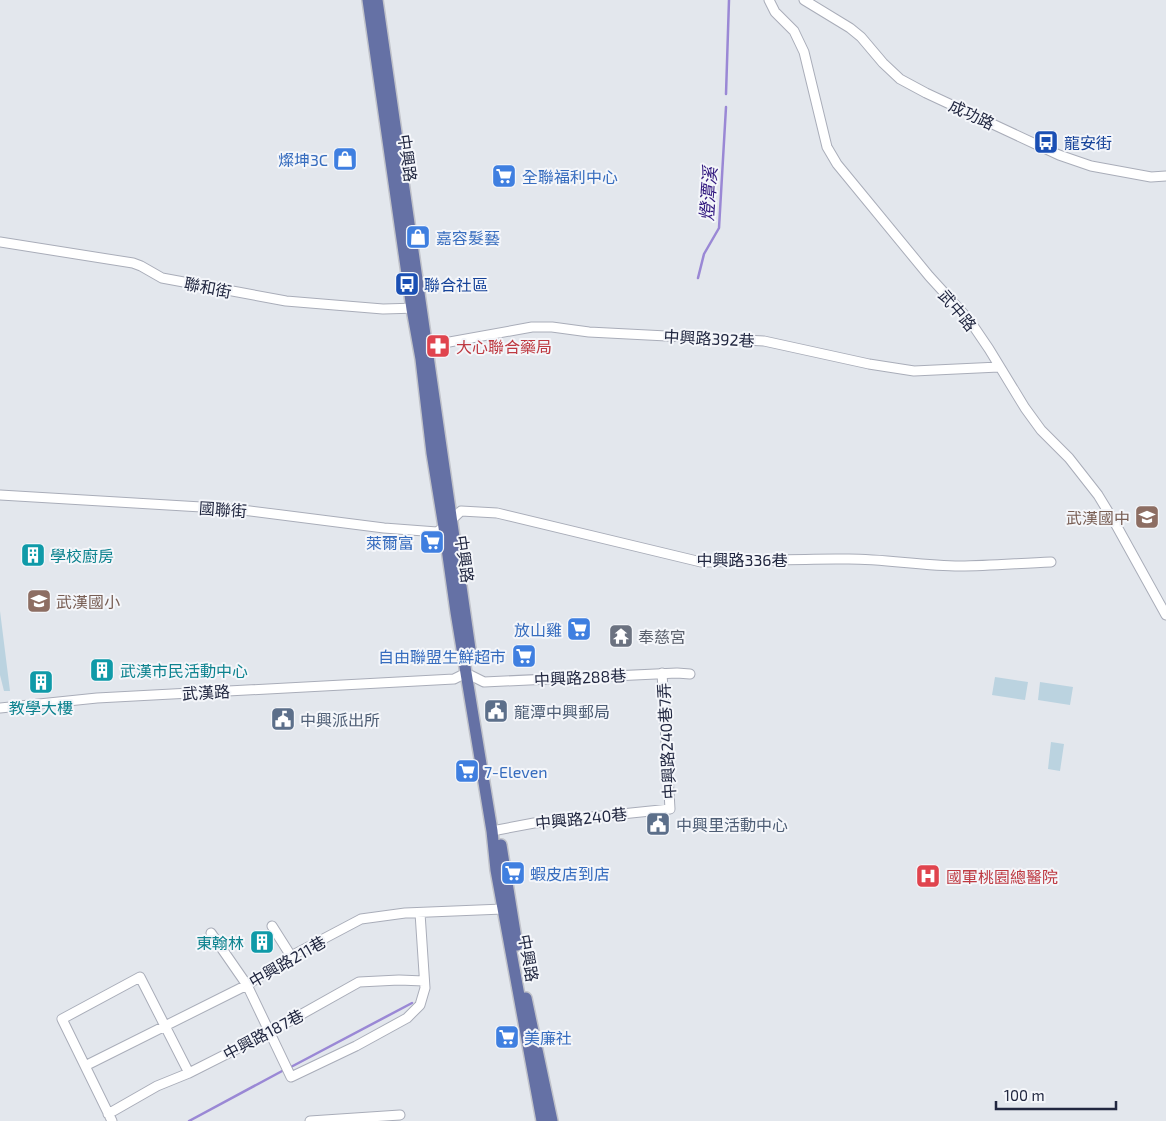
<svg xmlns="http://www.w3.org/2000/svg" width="1166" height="1121" viewBox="0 0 1166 1121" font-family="'Exo 2','Noto Sans TC',sans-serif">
	<rect width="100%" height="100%" fill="#e3e7ed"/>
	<path fill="#bbd3e0" d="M0 611 10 691H4L0 675Z
		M995 677 1028 682 1025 700 992 695Z
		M1040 682 1073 687 1070 705 1038 700Z
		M1051 742 1064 744 1060 771 1048 769Z"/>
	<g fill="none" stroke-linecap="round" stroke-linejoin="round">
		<path stroke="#9a88d5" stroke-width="2.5" d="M726 94 729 0
			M698 278 704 254 719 228 726 107
			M289 1068 412 1003
			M189 1121 284 1070"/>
		<defs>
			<path id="minor" d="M769 0 775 12 794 31 804 52 827 147 837 164 929 276 970 321 989 349 1025 408 1041 430 1069 458 1098 495 1115 523 1166 615
				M804 0 850 28 861 37 883 63 900 79 926 93 1059 155 1091 166 1151 177 1166 176
				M0 242 133 263 141 266 162 278 286 301 383 309 418 308
				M422 347 532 327H552L589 332 764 341 869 364 914 371 999 367
				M0 495 235 509 384 528 437 532 444 527 461 511 497 513 701 562C750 562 800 558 849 559 886 559 923 566 960 566 990 566 1021 563 1051 562
				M0 708 97 698 454 679 466 673 484 682 677 673 690 674
				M492 831 534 823 670 809 662 673
				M272 926 291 956
				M211 933 247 985 291 1077 356 1046 407 1018 420 1005 425 988 420 913
				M85 1066 247 985 291 956 361 919 405 913 503 909
				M108 1114 157 1086 189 1073 270 1032 359 982 399 980 424 981
				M112 1121 62 1019 140 977 189 1073
				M310 1121 400 1115"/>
			<path id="major" d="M368 0 412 309 421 359 432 453 444 527 456 612 492 831 496 870 542 1121
				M377 0 471 656
				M501 845 517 945
				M526 998 552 1121"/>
		</defs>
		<use href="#minor" stroke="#a9adb9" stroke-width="11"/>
		<use href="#major" stroke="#c1c3ca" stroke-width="14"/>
		<use href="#minor" stroke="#fff" stroke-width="9"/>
		<use href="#major" stroke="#6571a5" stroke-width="11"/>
	</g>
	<defs>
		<symbol id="bus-square" viewBox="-11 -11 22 22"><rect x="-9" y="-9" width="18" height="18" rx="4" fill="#1a4fb4" stroke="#f4f6fa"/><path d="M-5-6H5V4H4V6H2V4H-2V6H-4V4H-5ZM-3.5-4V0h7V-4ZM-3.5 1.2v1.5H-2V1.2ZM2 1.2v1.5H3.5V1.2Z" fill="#fff"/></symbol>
		<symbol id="shop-square" viewBox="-11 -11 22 22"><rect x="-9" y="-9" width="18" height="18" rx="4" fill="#3f7fe0" stroke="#f4f6fa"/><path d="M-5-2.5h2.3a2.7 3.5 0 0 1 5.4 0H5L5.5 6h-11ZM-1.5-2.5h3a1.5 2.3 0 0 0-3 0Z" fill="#fff"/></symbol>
		<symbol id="supermarket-square" viewBox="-11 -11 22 22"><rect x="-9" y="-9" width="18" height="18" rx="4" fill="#3f7fe0" stroke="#f4f6fa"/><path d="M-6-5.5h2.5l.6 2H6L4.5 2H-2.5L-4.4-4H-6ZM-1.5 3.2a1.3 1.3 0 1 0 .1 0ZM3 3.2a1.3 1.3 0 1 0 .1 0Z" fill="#fff"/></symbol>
		<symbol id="pharmacy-square" viewBox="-11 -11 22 22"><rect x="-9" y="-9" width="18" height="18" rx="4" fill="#e0444e" stroke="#f4f6fa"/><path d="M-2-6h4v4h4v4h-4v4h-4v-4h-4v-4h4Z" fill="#fff"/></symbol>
		<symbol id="school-square" viewBox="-11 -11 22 22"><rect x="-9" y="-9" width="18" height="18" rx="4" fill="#8d6e63" stroke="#f4f6fa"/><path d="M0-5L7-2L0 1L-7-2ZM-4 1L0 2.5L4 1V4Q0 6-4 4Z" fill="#fff"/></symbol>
		<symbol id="building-square" viewBox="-11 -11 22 22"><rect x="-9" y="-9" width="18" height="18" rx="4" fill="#0f9aa8" stroke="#f4f6fa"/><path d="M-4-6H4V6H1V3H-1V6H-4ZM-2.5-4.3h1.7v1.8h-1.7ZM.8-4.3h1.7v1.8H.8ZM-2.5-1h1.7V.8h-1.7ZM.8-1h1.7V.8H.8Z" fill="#fff"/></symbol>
		<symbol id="temple-square" viewBox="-11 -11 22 22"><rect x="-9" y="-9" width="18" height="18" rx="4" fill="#6b7280" stroke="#f4f6fa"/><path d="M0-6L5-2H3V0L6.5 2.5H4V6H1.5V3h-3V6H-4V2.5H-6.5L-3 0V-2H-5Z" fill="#fff"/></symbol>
		<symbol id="civic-square" viewBox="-11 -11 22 22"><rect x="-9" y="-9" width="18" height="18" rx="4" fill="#5c6f8a" stroke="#f4f6fa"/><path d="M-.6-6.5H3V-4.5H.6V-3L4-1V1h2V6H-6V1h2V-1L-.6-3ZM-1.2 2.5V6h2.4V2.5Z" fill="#fff"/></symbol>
		<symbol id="hospital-square" viewBox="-11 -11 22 22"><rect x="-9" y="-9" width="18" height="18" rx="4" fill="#e0444e" stroke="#f4f6fa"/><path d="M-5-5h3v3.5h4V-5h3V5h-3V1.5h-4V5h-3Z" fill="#fff"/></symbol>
	</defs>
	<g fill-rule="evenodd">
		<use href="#bus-square" x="1032" y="128" width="28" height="28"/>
		<use href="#shop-square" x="331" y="145" width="28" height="28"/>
		<use href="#supermarket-square" x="490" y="162" width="28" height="28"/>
		<use href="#shop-square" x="404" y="223" width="28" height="28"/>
		<use href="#bus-square" x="393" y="270" width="28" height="28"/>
		<use href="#pharmacy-square" x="424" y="332" width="28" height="28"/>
		<use href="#school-square" x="1133" y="503" width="28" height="28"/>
		<use href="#supermarket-square" x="418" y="528" width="28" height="28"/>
		<use href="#building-square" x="19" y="541" width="28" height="28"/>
		<use href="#school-square" x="25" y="587" width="28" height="28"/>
		<use href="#supermarket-square" x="565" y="615" width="28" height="28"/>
		<use href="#temple-square" x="607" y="622" width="28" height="28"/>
		<use href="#supermarket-square" x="510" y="642" width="28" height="28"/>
		<use href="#building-square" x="88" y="656" width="28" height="28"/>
		<use href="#building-square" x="27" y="668" width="28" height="28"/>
		<use href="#civic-square" x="482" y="697" width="28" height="28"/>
		<use href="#civic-square" x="269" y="705" width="28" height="28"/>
		<use href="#supermarket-square" x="453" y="757" width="28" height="28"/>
		<use href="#civic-square" x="644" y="810" width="28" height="28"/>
		<use href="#supermarket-square" x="499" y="859" width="28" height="28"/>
		<use href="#hospital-square" x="914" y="862" width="28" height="28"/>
		<use href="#building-square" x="248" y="928" width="28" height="28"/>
		<use href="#supermarket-square" x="493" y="1023" width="28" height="28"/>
	</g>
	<g text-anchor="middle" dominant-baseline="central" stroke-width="4" stroke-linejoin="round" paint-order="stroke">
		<g font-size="16" fill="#212740" stroke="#f4f6fa">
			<text transform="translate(972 114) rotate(25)">成功路</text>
			<text transform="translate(408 158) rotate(82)">中興路</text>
			<text transform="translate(208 287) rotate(11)">聯和街</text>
			<text transform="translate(958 310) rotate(50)">武中路</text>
			<text transform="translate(709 338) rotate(3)">中興路392巷</text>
			<text transform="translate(223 509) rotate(4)">國聯街</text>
			<text transform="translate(465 559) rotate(82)">中興路</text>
			<text x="742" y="559">中興路336巷</text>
			<text transform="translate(580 677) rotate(-3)">中興路288巷</text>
			<text transform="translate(206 692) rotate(-3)">武漢路</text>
			<text transform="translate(666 741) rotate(-93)">中興路240巷7弄</text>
			<text transform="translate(581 818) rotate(-6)">中興路240巷</text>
			<text transform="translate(529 958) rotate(80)">中興路</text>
			<text transform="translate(287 961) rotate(-30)">中興路211巷</text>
			<text transform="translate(263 1034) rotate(-28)">中興路187巷</text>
		</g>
		<g font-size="16" fill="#164399" stroke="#f4f6fa" text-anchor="start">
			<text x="1064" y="142">龍安街</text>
			<text x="424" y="284">聯合社區</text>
		</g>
		<g font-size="16" fill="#366cbe" stroke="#f4f6fa" text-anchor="start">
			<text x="328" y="159" text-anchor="end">燦坤3C</text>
			<text x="522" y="176">全聯福利中心</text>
			<text x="436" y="237">嘉容髮藝</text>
			<text x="414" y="542" text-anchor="end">萊爾富</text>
			<text x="562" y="629" text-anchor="end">放山雞</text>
			<text x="506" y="656" text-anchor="end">自由聯盟生鮮超市</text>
			<text x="484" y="771">7-Eleven</text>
			<text x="530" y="873">蝦皮店到店</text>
			<text x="524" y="1037">美廉社</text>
		</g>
		<g font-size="16" fill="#be3a42" stroke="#f4f6fa" text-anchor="start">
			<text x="456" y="346">大心聯合藥局</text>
			<text x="946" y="876">國軍桃園總醫院</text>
		</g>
		<g font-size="16" fill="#785e54" stroke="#f4f6fa" text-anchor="end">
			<text x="1130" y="517">武漢國中</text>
			<text x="56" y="601" text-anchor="start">武漢國小</text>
		</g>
		<g font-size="16" fill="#0d838f" stroke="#f4f6fa" text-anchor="start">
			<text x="50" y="555">學校廚房</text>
			<text x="120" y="670">武漢市民活動中心</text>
			<text x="41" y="707" text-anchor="middle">教學大樓</text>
			<text x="244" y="942" text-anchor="end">東翰林</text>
		</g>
		<g font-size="16" fill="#5b616d" stroke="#f4f6fa" text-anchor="start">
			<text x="638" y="636">奉慈宮</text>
		</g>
		<g font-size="16" fill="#4e5e75" stroke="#f4f6fa" text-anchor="start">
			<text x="514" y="711">龍潭中興郵局</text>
			<text x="300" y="719">中興派出所</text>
			<text x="676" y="824">中興里活動中心</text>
		</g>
		<g font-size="18" font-style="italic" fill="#31187f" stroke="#f4f6fa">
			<text transform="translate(708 194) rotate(-86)">燈潭溪</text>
		</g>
	</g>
	<path d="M996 1101v8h120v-8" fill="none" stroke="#212740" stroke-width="2.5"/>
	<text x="1004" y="1101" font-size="15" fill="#212740" stroke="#f4f6fa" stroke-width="4" paint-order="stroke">100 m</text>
</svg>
